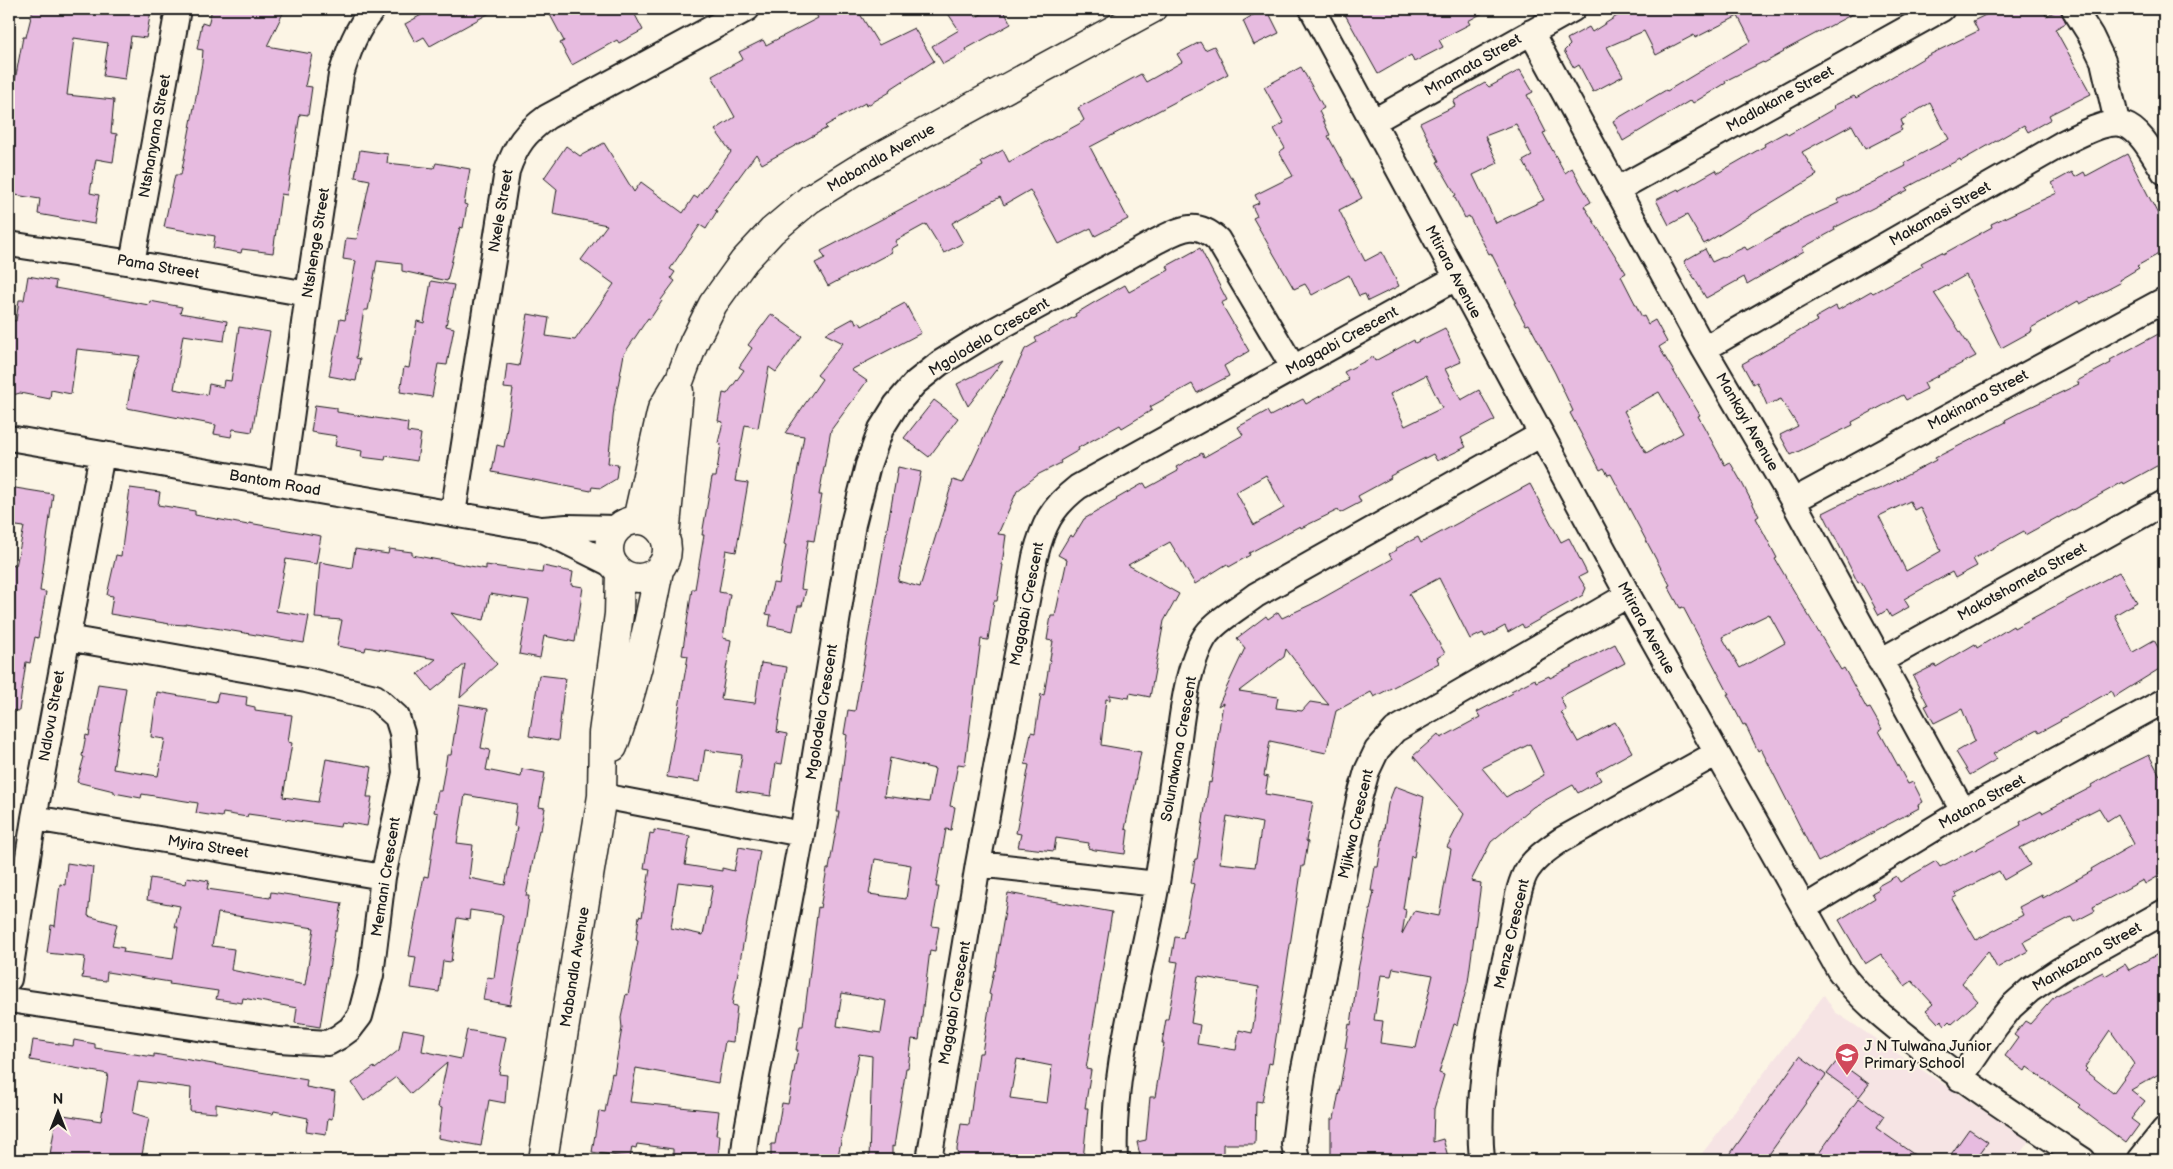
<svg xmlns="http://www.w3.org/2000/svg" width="2173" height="1169" viewBox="0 0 2173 1169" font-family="'Balsamiq Sans',sans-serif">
	<rect width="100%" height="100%" fill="#fcf5e5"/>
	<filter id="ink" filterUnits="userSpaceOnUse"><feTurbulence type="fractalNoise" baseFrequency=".02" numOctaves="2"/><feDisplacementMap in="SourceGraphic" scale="10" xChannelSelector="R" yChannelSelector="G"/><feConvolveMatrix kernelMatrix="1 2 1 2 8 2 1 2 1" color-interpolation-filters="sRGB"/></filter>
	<g filter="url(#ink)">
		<path fill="#f6e4e4" d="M1824 995 1835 1012 2029 1141 2015 1160H1697Z"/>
		<path fill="#e7bbe0" stroke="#1c1c1c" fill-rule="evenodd" d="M33 9H136L151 11 146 38 131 36 125 79 103 76 108 43 74 38 67 95 114 100 111 133 117 134 113 162 96 159 90 193 99 195 94 224 38 214 40 199 9 194V113L23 37H26Z
			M212 9H285L267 46 312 54 305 86 312 87 308 115 300 114 287 195 281 194 273 253 242 249 241 253 213 248 215 236 164 227 175 175H181L195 102 202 63 203 50 197 49 202 23 208 25Z
			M432 9H497L430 46 424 37 415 42 405 24Z
			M547 9H632L643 30 619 43 617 40 572 65 560 43 564 41Z
			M826 9H857L879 45 914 28 934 61 889 90 890 92 866 106 865 103 825 126 827 128 762 164 756 154 715 210 717 211 706 229 700 225 670 269 675 272 671 278 675 281 661 300 662 301 650 319 648 318 624 354 614 408 608 463 618 464 616 479 601 488 592 487 591 491 492 472 497 445 504 447 513 389 504 388 507 364 519 366 528 314 549 318 546 336 575 340 614 284 581 260 607 225 553 214 557 189 544 178 553 165 566 146 580 156 604 143 634 192 641 182 683 213 694 196 697 198 731 152 715 130 735 117 712 76 743 59 739 52 763 40 766 45 818 18 816 14Z
			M945 9H972L976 17 991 9H1003L1011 24 966 49 967 51 943 64 932 46 959 30Z
			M1263 9H1267L1279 33 1254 45 1243 21Z
			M1342 9H1490L1468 21 1470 24 1439 40 1443 47 1414 62 1411 55 1378 74Z
			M1628 9H1862L1783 51 1784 52 1764 63 1763 62 1725 81 1726 83 1693 103 1691 100 1623 141 1613 121 1666 90 1667 91 1751 41 1738 16 1695 38 1694 35 1656 55 1644 31 1607 47 1623 76 1593 92 1579 65 1574 68 1564 51 1570 45 1567 39 1589 27 1592 32Z
			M1998 9H2043L2046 16 2060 9 2066 23 2055 29 2091 94 2049 115 2051 119 2028 132 2024 125 1961 161 1960 159 1906 188 1908 190 1834 228 1835 230 1802 248 1804 251 1747 284 1744 277 1706 298 1684 261 1705 249 1712 262 1745 247 1747 250 1794 224 1839 203 1837 200 1906 166 1904 163 1949 139 1930 103 1901 120 1903 125 1900 127 1902 130 1865 149 1852 125 1802 152 1817 175 1704 244 1687 215 1669 225 1656 200 1678 189 1679 191 1716 170 1718 173 1765 146 1764 144 1786 132 1788 135 1835 108 1833 106 1854 96 1856 98 1927 56 1978 31 1973 21Z
			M1200 42 1205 50 1214 46 1228 74 1090 147 1128 219 1095 236 1091 228 1059 244 1030 190 1004 205 1000 197 952 223 963 243 944 253 926 224 895 241 897 245 890 249 892 252 828 286 815 263 825 258 821 251 983 166 981 162 1003 150 1009 162 1079 124 1084 120 1078 108 1141 74 1146 82 1182 62 1177 54Z
			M1301 67 1324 108 1319 111 1330 135 1328 136 1362 198 1339 210 1365 261 1382 252 1399 286 1368 301 1365 294 1359 296 1349 275 1312 295 1305 284 1294 289 1253 218 1257 216 1252 206 1259 203 1255 195 1293 176 1279 152 1285 148 1274 129 1284 123 1264 87Z
			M1520 70 1533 92 1527 95 1546 132 1543 133 1565 173 1572 168 1591 202 1584 206 1626 273 1621 276 1642 317 1644 316 1648 324 1655 320 1667 342 1659 347 1700 415 1698 416 1725 465 1730 462 1742 483 1759 516 1756 518 1777 558 1775 559 1841 670 1844 668 1867 709 1870 708 1882 729 1879 731 1908 784 1913 782 1923 802 1918 805 1919 808 1818 862 1761 749 1758 751 1745 724 1743 725 1727 694H1729L1683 607 1680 608 1668 586 1670 585 1666 578 1611 474 1608 475 1604 468 1600 470 1570 413 1573 411 1555 373 1529 324 1526 325 1514 303 1516 302 1491 253 1489 254 1469 216 1465 218 1454 196 1456 195 1437 162 1439 161 1420 123 1455 106 1453 101 1485 83 1489 87ZM1516 124 1532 156 1523 161 1544 200 1496 223 1473 175 1498 163 1485 136ZM1659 392 1683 433 1646 453 1624 411ZM1769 614 1785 643 1740 668 1722 637Z
			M360 150 388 154 387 163 434 168 436 163 470 169 464 204 467 205 463 228 460 227 447 281 402 271V264L377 261 368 310H364L356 358 360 359 356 381 329 376 340 319 345 320 356 261 343 259 346 238 357 239 370 180 355 177Z
			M2127 154 2164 226V251L2137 266 2139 268 2119 280 2120 283 2080 304 2078 301 2031 328 2032 331 2001 348 1966 275 1934 293 1976 356 1924 383 1927 389 1906 400 1903 395 1852 422 1853 425 1791 455 1780 435 1798 426 1781 399 1767 405 1757 382 1753 384 1742 364 1817 321 1815 318 1836 306 1838 310 1871 291 1873 293 1923 266 1921 263 1942 252 1943 254 1992 227 1991 224 2057 193 2052 183 2072 172 2075 177 2084 172 2086 176Z
			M1200 248 1227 300 1221 303 1249 351 1224 366 1229 376 1197 393 1192 384 1150 407 1152 410 1122 428 1120 425 1078 448 1079 450 1060 461 1061 463 1039 474 1017 491 998 534 1006 535 1002 565H1003L997 601H994L988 640 981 639 965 765 958 764 950 806 955 807 951 830 946 829 936 887H939L932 926 939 927 935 951 930 950 919 1040 912 1039 908 1068H906L894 1147 892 1146V1160H869L872 1056 859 1054 838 1156 825 1154 826 1160H771V1144H775L782 1103 788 1104 798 1050H796L800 1026H803L818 907 820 908 827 869H829L839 812H837L847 735 844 734 848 710 855 711 898 467 921 472 898 581 920 587 953 480 963 483 1025 349 1037 342 1035 338 1076 316 1075 314 1095 302 1125 285 1129 292 1169 270 1167 266ZM890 758 935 769 929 802 884 796ZM875 859 911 865 906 899 869 894ZM842 993 886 1001 881 1033 837 1026Z
			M28 276 56 281 55 288 149 305 150 301 182 307 180 313 227 321 224 341 183 335 174 389 207 395 209 384 223 387 224 380 231 381 239 327 270 332 252 432 233 429 231 437 214 434 216 425 127 408 133 373 140 356 77 349 71 394 51 390 50 399 20 393 9 396V320L16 321 19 300H24Z
			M431 281 454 285 446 326 454 328 447 365 438 364 432 397 400 392 404 367 409 368 417 321 424 323Z
			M905 303 921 333 851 370 867 381 831 430 819 495H822L814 541 808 540 801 589 806 590 802 606H798L793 631 769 626 771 615 766 614 773 583 779 584 786 545 784 544 804 436 785 433 822 379 817 375 843 343 825 334 854 318 856 323 860 322 862 326Z
			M771 314 802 336 776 372 769 367 758 428 745 425 735 481 748 483 736 552 726 550 719 592 730 594 723 638 731 640 721 699 755 703 761 663 787 667 777 732 787 734 782 764 776 763 771 796 736 791 742 755 705 750 700 782 667 777 688 656 682 655 692 589H695L704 535H702L712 477H716L721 444 718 443 723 422 718 421 723 393 727 394 744 370 739 367 752 348 748 345Z
			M1445 328 1461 362 1445 369 1461 400 1479 390 1495 420 1461 438 1466 447 1437 461 1433 454 1390 476 1391 478 1358 496 1361 502 1340 513 1338 510 1301 528 1300 526 1249 553 1250 555 1229 567 1227 564 1195 584 1170 542 1128 565 1179 594 1164 621 1150 697 1130 693 1129 698 1110 695V700L1106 699 1101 745 1141 752 1125 829 1128 830 1125 854 1095 850 1088 848 1089 843 1056 838 1054 851 1018 847 1021 834 1016 833 1029 765 1025 764 1031 732 1035 733 1041 694 1044 695 1053 641 1047 640 1051 616H1055L1067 560 1058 555 1070 535 1073 537 1084 519 1117 500 1116 499 1144 483 1147 488 1178 471 1176 467 1202 453 1204 457 1243 435 1238 427 1267 411 1270 416 1303 399 1306 404 1349 380 1344 372 1373 357 1375 361 1414 340 1415 343ZM1426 375 1442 408 1405 426 1390 394ZM1266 475 1284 508 1254 525 1236 492Z
			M2164 331V462L2124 484 2123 482 2058 518V517L2025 535 2024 531 1973 559 1977 566 1955 578 1952 572 1904 599 1909 607 1891 617 1887 610 1879 615 1861 582 1858 583 1823 513 1857 496 1858 497 1884 487 1936 460 1935 458 2006 422 2005 420 2024 410 2079 384 2077 381 2111 363 2110 360ZM1910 501 1914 510 1920 507 1941 551 1906 571 1879 516Z
			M1003 361 968 406 957 384Z
			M934 400 958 418 929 457 904 438Z
			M315 405 337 408V412L408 423 407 432 421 434 417 461 386 456 385 460 361 457 362 451 335 446 337 436 311 432Z
			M1530 484 1561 542 1569 538 1587 573 1579 577 1586 588 1583 595 1524 628 1522 624 1508 632 1505 626 1485 637 1483 633 1470 639 1439 578 1409 594 1445 653 1437 658 1439 663 1374 697 1371 692 1336 711 1326 753 1270 741 1264 776 1268 777 1265 794 1313 802 1306 841 1308 842 1304 866H1302L1272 1064 1269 1063 1262 1102 1256 1101 1255 1144H1223V1155H1193L1194 1160H1141L1137 1142 1146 1140 1150 1097H1155L1164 1043H1162L1166 1019H1168L1178 962 1171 961 1175 937 1183 938 1194 884 1191 883 1195 859H1197L1209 782 1211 783 1223 703 1218 706 1245 648 1237 638 1266 616 1268 619 1278 612 1282 618 1312 604 1392 559 1389 554 1397 550 1395 549 1418 537 1421 543ZM1286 649 1323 698 1329 705 1310 702 1302 711 1276 708 1278 697 1239 691 1284 657ZM1227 816 1262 823 1255 867 1220 863ZM1198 976 1259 987 1252 1033 1239 1030 1236 1050 1197 1044 1200 1025 1191 1023Z
			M9 487 53 494 40 591 46 592 38 638 35 637 30 663 26 662 19 711 9 710V565L16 566 24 527 9 525Z
			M130 488 160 492 158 505 195 511V515L248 525 249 523 321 536 316 564 286 559 276 611 309 616 304 643 185 623V625L170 624 110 614 113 596 107 595 116 555 121 556Z
			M355 549 388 554 389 549 412 552V555L486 569V565L542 573 543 566 573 572 571 585 583 587 575 642 544 636 540 658 519 654 529 600 490 594 484 620 451 613 497 664 460 698 465 664 432 691 418 674 436 659 366 647 365 651 337 646 342 620 315 618 320 562 352 568Z
			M2119 572 2137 602 2115 615 2133 652 2154 640 2164 658V666L2114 697 2111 691 2060 720 2061 721 2039 733 2037 730 1993 754 1997 759 1970 775 1956 752 1975 741 1962 709 1934 723 1925 706 1928 705 1913 676 1935 665 1936 667 1975 644 1977 648 2013 626 2014 628Z
			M1615 644 1625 663 1560 697 1566 710 1561 712 1578 742 1615 722 1632 752 1596 772 1601 780 1578 793 1573 785 1533 807 1491 842 1471 881 1481 883 1468 982 1457 1025 1454 1024 1439 1073 1444 1075 1434 1109 1433 1142 1443 1139 1449 1160H1331V1119H1334L1347 1048H1345L1349 1024 1351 1025 1358 970 1374 891H1371L1375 867H1378L1388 804 1395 786 1424 797 1414 857 1411 856 1403 909 1406 910 1402 934 1414 911 1439 916 1451 849 1447 847 1464 814 1413 756 1438 734 1441 738 1480 717 1477 712 1513 693 1511 691 1535 679 1536 682 1549 676 1550 678ZM1530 744 1544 775 1506 797 1482 768ZM1393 968 1433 975 1416 1048 1380 1043 1383 1021 1374 1020 1381 975 1391 976Z
			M539 675 565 678 558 741 529 736Z
			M98 684 126 688 113 769 158 776 165 739 151 737 157 692 216 702 218 693 247 697 246 705 255 707V710L292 715 288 742 292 743 283 797 318 802 326 759 372 767 367 797H372L367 826 341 822 340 827 248 814 247 817 223 813 222 817 196 813 198 803 142 794 141 798 114 793V791L77 782 84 757 82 756 86 735 89 736Z
			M459 704 488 709 481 748 490 750 486 770 521 777 522 769 545 773 539 807 545 808 541 830H539L526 896H529L526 918 510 1005 483 1000 487 977 494 978 503 915 470 910 469 920 457 918 451 962 443 961 439 992 411 988 416 957 409 956 414 928 424 876 428 877 438 813 434 812 438 791H441L447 755H451ZM465 795 517 804 514 826 517 827 505 885 469 878 473 845 457 843Z
			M2149 755 2164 783V873L2145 884 2143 880 2093 907 2095 911 2074 922 2071 917 2023 942 2028 951 1997 968 1988 951 1962 983 1978 1001 1952 1024 1949 1021 1945 1025 1941 1020 1938 1023 1926 1010 1933 1004 1912 981 1905 986 1881 954 1865 964 1839 920 1875 898 1872 893 1879 889 1878 886 1896 876 1900 882 1936 861 1940 867 1973 850V851L2021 825 2020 822 2041 811 2042 813 2092 787 2091 785 2112 773ZM2099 808 2107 821 2118 814 2134 844 2091 869 2092 871 2043 898 2042 895 2019 907 2023 915 1976 940 1952 899 1957 896 1955 894 1999 871 2004 880 2030 865 2020 848Z
			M654 830 690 836 685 865 722 871V868L734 871 739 847 760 851 732 1005 737 1006 733 1042 725 1041 718 1083 636 1068 630 1102 719 1111 716 1135H720L718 1160 673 1156V1149L637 1144 636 1148 632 1147 630 1158 592 1152 599 1111 605 1112 612 1073 614 1074 622 1028 621 1018 626 994 628 995 638 941 636 940 639 916 642 917 650 869 644 868 650 833 654 834ZM678 882 713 886 703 935 671 928Z
			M67 863 93 867 88 916 117 924 112 946 124 948 123 952 173 959 178 927H175L180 906 147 900 150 878 186 884 187 877 209 881 207 889 270 898 271 892 342 903 337 931H335L320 1027 295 1023 297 1008 243 998 242 1003 216 999 218 991 169 984 170 982 107 972 106 981 82 978 85 957 47 953 51 925 55 926 60 884 65 885ZM218 913 314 928 305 985 231 970 234 949 212 946Z
			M1008 893 1112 912 1086 1069 1091 1070 1085 1108H1088L1083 1160H958L957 1149 961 1124 969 1125 979 1053H982L991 995 989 994 994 970 995 971ZM1017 1059 1052 1066 1047 1103 1010 1098Z
			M2158 954 2164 966V1071L2131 1090 2145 1101 2131 1119 2139 1125 2126 1143 2078 1107 2080 1105 2027 1067 2025 1071 2005 1056 2018 1038 2014 1035 2025 1021 2030 1024 2055 996 2103 972 2105 976 2125 964 2129 970ZM2110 1030 2134 1064 2113 1093 2085 1071 2087 1069 2085 1067Z
			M403 1029 425 1033 422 1051 461 1059 467 1030 506 1037 499 1074 507 1075 505 1103 489 1100 481 1146 438 1138 442 1108 438 1107 447 1063 411 1094 396 1077 364 1101 352 1083 374 1067 375 1069 399 1050Z
			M33 1040 73 1046 74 1040 95 1044V1048L154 1057V1054L307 1080 306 1087 335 1092 332 1119 328 1118 326 1134 306 1131 308 1118 274 1111 273 1114 216 1104V1113L190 1111 191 1088 138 1081 133 1113 149 1118 141 1160H49L57 1114 101 1121 108 1074 30 1060Z
			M1800 1056 1826 1075 1765 1160H1726Z
			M1837 1061 1869 1084 1859 1097 1827 1074Z
			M1859 1098 1884 1116 1876 1128 1922 1160H1814Z
			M1969 1129 1988 1142 1975 1160H1947Z"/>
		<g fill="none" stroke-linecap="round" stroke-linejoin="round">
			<defs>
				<path id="street" d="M1312 9 1628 595 1839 970C1861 1001 1889 1022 1918 1045 1971 1087 2027 1123 2083 1160
					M2074 9 2091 36 2103 61 2117 122
					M1531 32 1704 349 1793 501 1963 811
					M1374 121 1573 9
					M1618 189 1942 9
					M9 244 132 263 308 294
					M132 263 178 9
					M1704 349 2065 142C2124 112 2131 116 2164 172
					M9 438 541 529 613 565
					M282 484 308 294 341 75C349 50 356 29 373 9
					M1793 501 2164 300
					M453 514 507 171C516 145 525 133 547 117L747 9
					M543 529 567 527 618 528
					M1880 661 2164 503
					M602 796 802 834
					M34 818 383 877
					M978 864 1157 884
					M1804 908 1963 811 2164 701
					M9 979 34 818 102 454
					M9 1000 279 1040 328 1043 339 1037 350 1029 360 1016 371 975 383 877 405 773 402 733 397 717 375 697 306 680 67 638
					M1960 1079 1996 1026 2011 1007 2030 990 2060 970 2164 912
					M743 1160 746 1135 802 834 853 524 868 465 881 429 896 405 915 383 940 363 982 337 1157 241C1181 229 1196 219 1218 240L1293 367
					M929 1160 978 864 1035 557C1043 525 1051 508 1078 487L1456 278
					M1115 1160C1111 1068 1141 974 1157 883 1164 837 1171 791 1178 745 1182 713 1188 662 1206 635 1217 620 1242 606 1256 595L1540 435
					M1297 1160 1294 1144 1303 1073 1359 799 1367 771 1377 750 1395 730 1628 595
					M1482 1160C1475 1087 1493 1012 1509 941 1514 919 1516 893 1525 874 1533 859 1548 849 1561 840L1717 753
					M2140 1160 2164 1130"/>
				<path id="secondary" d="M609 549a29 29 0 1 1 58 0a29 29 0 1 1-58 0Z
					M637 520 662 409 680 379 694 342 713 304 744 261 772 231 810 199 863 166 1152 9
					M665 536 679 391
					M613 747C634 690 648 629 659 570
					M543 1160 602 796 603 733 619 614 620 572"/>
			</defs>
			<use href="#street" stroke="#1c1c1c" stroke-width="28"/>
			<use href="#secondary" stroke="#1c1c1c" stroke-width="31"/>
			<use href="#street" stroke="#fcf5e5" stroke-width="24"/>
			<use href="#secondary" stroke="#fcf5e5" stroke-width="28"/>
		</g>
	</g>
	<defs>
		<symbol id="school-pin" viewBox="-11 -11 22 30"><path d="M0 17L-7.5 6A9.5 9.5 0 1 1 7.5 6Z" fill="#d1495b" stroke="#fcf5e5"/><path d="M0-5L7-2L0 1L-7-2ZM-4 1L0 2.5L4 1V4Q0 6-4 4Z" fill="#fff"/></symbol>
	</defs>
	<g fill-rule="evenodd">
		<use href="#school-pin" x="1833" y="1041" width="28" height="38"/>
	</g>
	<g text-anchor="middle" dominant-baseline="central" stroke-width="4" stroke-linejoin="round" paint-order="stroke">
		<g font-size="15" fill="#1c1c1c" stroke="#fcf5e5">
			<text transform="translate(1473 65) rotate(-30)">Mnamata Street</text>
			<text transform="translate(1780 99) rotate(-29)">Madlakane Street</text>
			<text transform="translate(155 136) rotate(-80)">Ntshanyana Street</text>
			<text transform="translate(881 158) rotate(-30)">Mabandla Avenue</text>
			<text transform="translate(501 211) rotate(-80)">Nxele Street</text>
			<text transform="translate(1940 214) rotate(-30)">Makamasi Street</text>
			<text transform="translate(316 243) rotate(-81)">Ntshenge Street</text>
			<text transform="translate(158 267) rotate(10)">Pama Street</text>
			<text transform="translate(1453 272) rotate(62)">Mtirara Avenue</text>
			<text transform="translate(989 337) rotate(-31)">Mgolodela Crescent</text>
			<text transform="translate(1342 341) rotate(-29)">Magqabi Crescent</text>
			<text transform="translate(1978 400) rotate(-28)">Makinana Street</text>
			<text transform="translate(1747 422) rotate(60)">Mankayi Avenue</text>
			<text transform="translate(275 483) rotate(10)">Bantom Road</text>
			<text transform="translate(2022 582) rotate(-29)">Makotshometa Street</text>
			<text transform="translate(1027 604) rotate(-79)">Magqabi Crescent</text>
			<text transform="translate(1646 628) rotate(61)">Mtirara Avenue</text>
			<text transform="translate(822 712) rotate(-81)">Mgolodela Crescent</text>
			<text transform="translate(52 716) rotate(-80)">Ndlovu Street</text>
			<text transform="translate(1179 749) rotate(-80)">Solundwana Crescent</text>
			<text transform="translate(1982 802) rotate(-29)">Matana Street</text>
			<text transform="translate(1356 824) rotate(-77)">Mjikwa Crescent</text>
			<text transform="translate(208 847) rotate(9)">Myira Street</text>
			<text transform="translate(386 877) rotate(-81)">Memani Crescent</text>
			<text transform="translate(1512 934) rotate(-77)">Menze Crescent</text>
			<text transform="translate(2087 957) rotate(-30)">Mankazana Street</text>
			<text transform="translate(575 967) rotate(-81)">Mabandla Avenue</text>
			<text transform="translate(955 1003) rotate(-80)">Magqabi Crescent</text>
		</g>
		<g font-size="15" fill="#1c1c1c" stroke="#fcf5e5" text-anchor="start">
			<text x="1864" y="1046">J N Tulwana Junior<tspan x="1864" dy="17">Primary School</tspan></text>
		</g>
	</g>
	<rect width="2173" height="1169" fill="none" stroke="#fcf5e5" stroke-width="30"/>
	<rect x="15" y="15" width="2143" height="1139" fill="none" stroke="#1c1c1c" stroke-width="2" filter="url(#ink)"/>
	<g transform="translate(58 1112)" stroke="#fcf5e5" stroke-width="4" paint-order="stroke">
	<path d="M0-4L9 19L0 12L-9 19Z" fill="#1c1c1c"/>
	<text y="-8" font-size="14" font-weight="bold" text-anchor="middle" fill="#1c1c1c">N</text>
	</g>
</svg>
